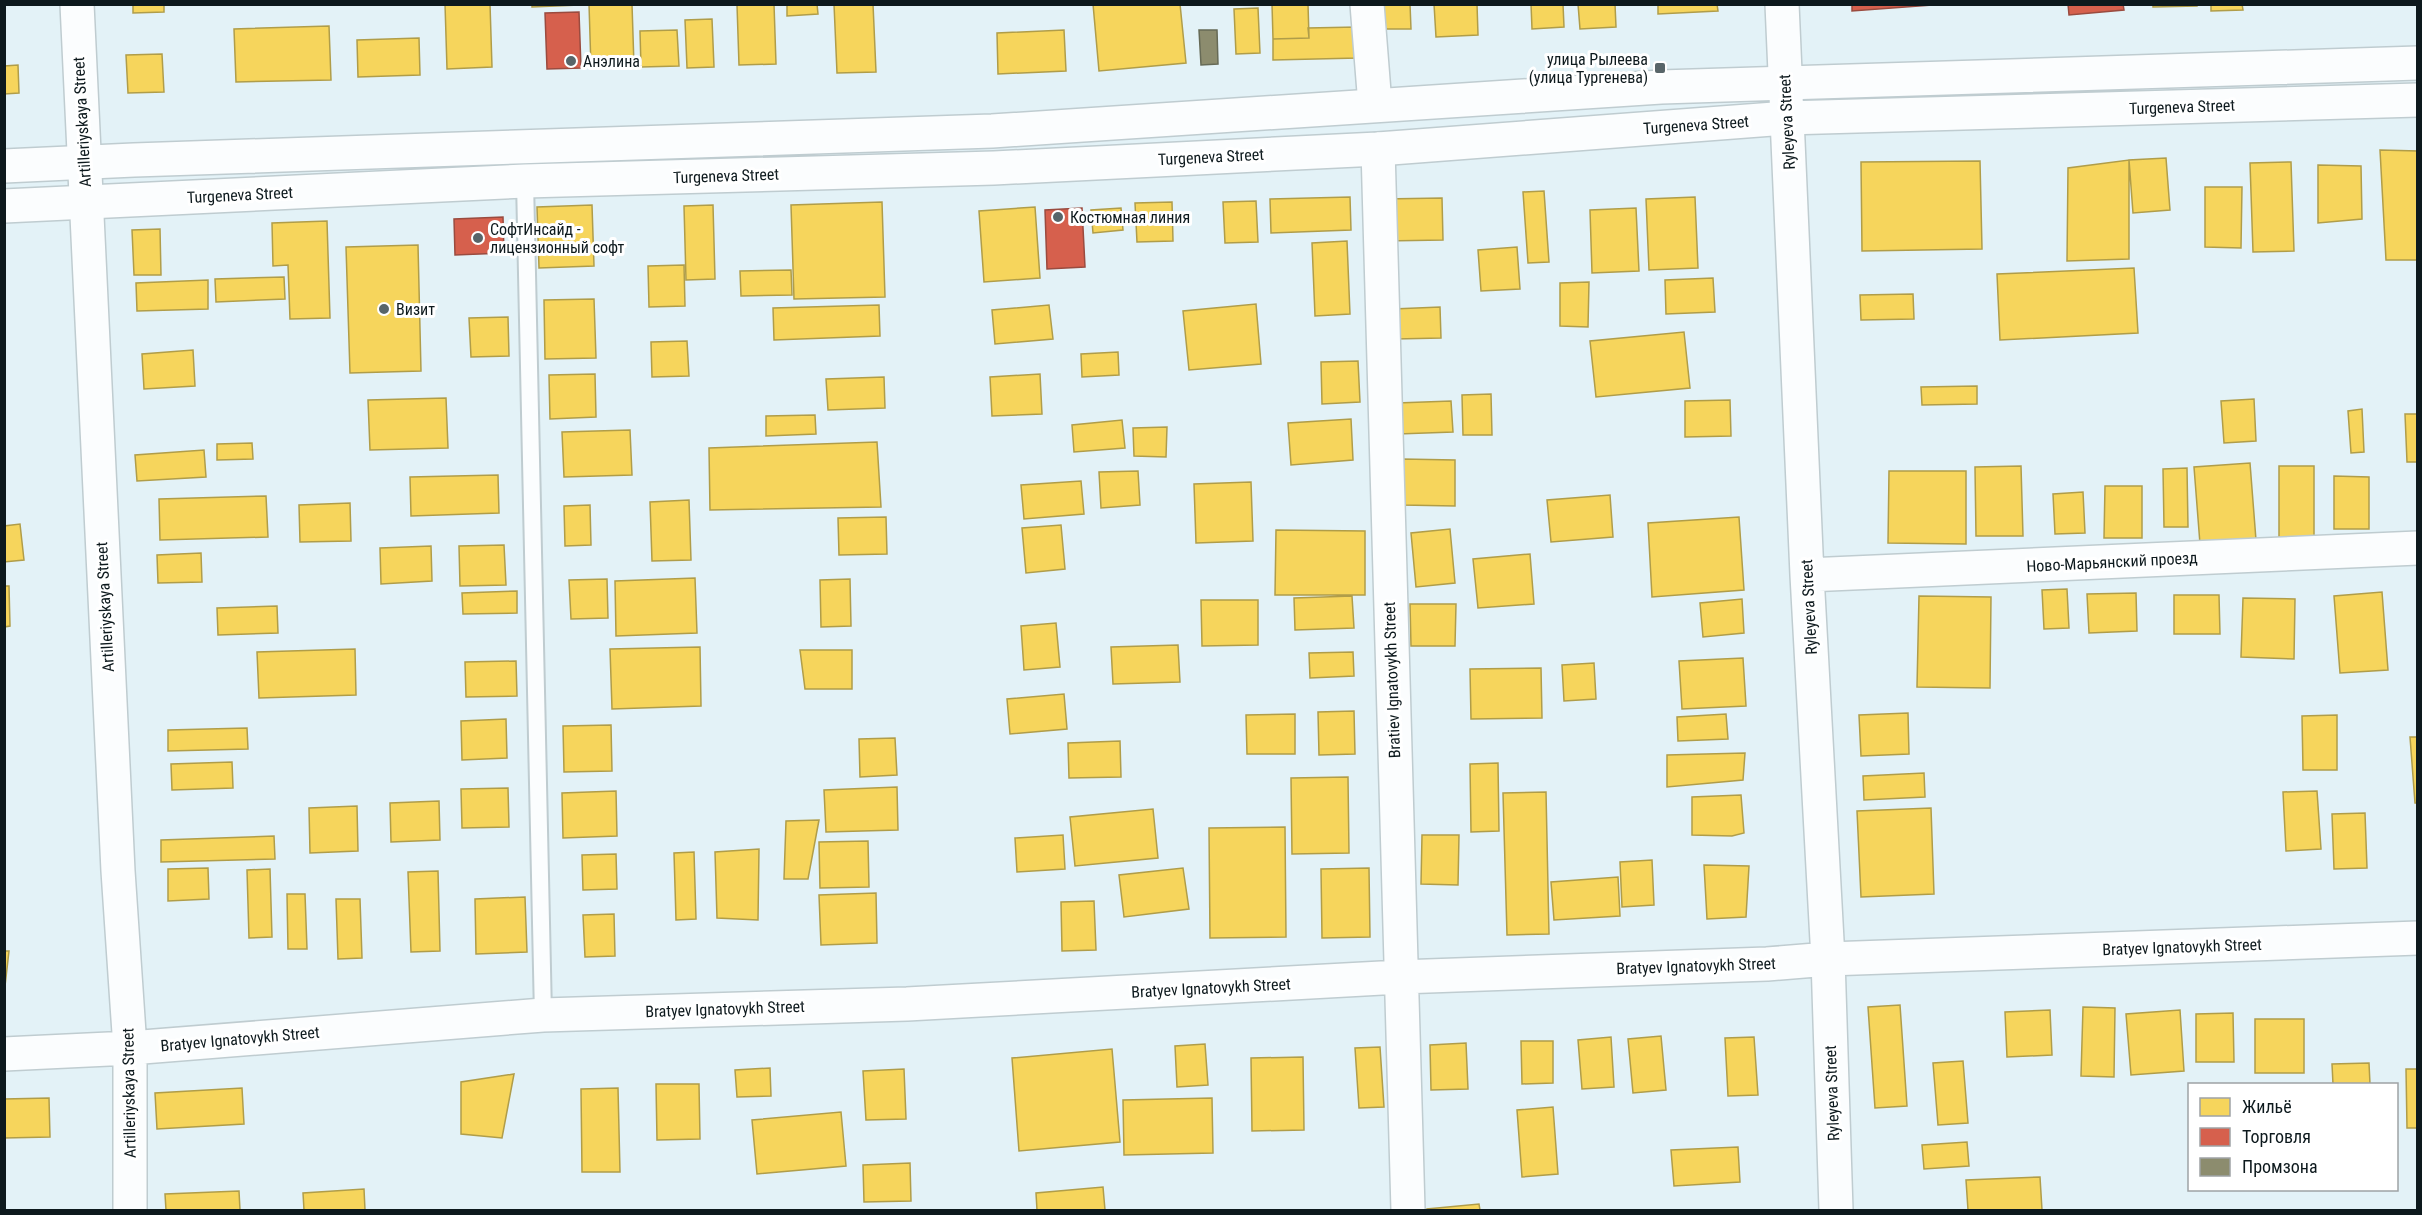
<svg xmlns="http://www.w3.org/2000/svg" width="2422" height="1215" viewBox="0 0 2422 1215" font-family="'Roboto Condensed',sans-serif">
	<rect width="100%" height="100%" fill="#e3f2f7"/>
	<path fill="#f6d55c" stroke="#b09d49" stroke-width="1.5" d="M133 4H164V12L133 13Z
		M445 4H490L492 67 447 69Z
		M532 4H579V5L532 7Z
		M589 4H632L634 66 591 68Z
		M708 4H774L776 64 739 65 737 5Z
		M787 4H817L818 14 787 16Z
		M834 4H873L876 72 837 73Z
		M1093 4H1180L1186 63 1099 71Z
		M1272 4H1308L1309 38 1273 39Z
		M1376 4H1410L1411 29H1377Z
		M1434 4H1477L1478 35 1436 37Z
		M1531 4H1563L1564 27 1532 29Z
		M1578 4H1615L1616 27 1580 29Z
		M1658 4H1717L1718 11 1658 14Z
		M2153 4H2197V6L2153 7Z
		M2211 4H2242L2243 10 2211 11Z
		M1258 8 1260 53 1236 54 1234 9Z
		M712 19 714 67 687 68 685 20Z
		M329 26 331 80 236 82 234 29Z
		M1357 27 1358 58 1273 60V39L1309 38 1308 28Z
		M677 30 679 66 641 67 640 31Z
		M1064 30 1066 71 998 74 997 33Z
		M419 38 420 75 358 77 357 40Z
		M162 54 164 92 128 93 126 55Z
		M18 65 19 93 4 94V66Z
		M2380 150 2418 151V260H2386Z
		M2166 158 2170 210 2133 213 2129 160Z
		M2129 160V259L2067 261 2068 168Z
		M1980 161 1982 249 1862 251 1861 162Z
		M2291 162 2294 251 2253 252 2250 163Z
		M2318 165 2361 166 2362 219 2318 223Z
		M2205 187H2242L2241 248 2205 247Z
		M1544 191 1549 262 1528 263 1523 192Z
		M1350 197 1351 230 1271 233 1270 199Z
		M1695 197 1698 268 1649 270 1646 199Z
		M1442 198 1443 240 1384 241 1383 199Z
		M1256 201 1258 242 1225 243 1223 202Z
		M882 202 885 297 794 299 791 205Z
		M1172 202 1173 241 1137 242 1135 203Z
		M592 205 594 266 539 268 537 207Z
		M713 205 715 279 686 280 684 206Z
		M1035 207 1040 278 984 282 979 211Z
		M1121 208 1123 230 1093 233 1091 210Z
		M1636 208 1639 271 1592 273 1590 210Z
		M327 221 330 318 290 319 288 265 273 266 272 223Z
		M160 229 161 275H134L132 230Z
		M1347 241 1350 314 1315 316 1312 243Z
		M418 245 421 371 350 373 346 247Z
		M1517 247 1520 289 1481 291 1478 250Z
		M684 265 685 306 649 307 648 266Z
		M2134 268 2138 333 2000 340 1997 274Z
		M791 270 792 295 741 296 740 271Z
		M284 277 285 299 216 302 215 279Z
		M1713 278 1715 312 1666 314 1665 280Z
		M208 280V309L137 311 136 283Z
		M1589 282 1588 327 1560 326V283Z
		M1913 294 1914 319 1861 320 1860 295Z
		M594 299 596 358 545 359 544 300Z
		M1256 304 1261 364 1189 370 1183 311Z
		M879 305 880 336 774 340 773 308Z
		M1049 305 1053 339 995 344 992 310Z
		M1440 307 1441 338 1395 339 1393 309Z
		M508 317 509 356 471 357 469 318Z
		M1684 332 1690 388 1596 397 1590 341Z
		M687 341 689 376 652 377 651 342Z
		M193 350 195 386 144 389 142 354Z
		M1118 352 1119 375 1082 377 1081 354Z
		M1358 361 1360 402 1322 404 1321 362Z
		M595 374 596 417 550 419 549 375Z
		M1040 374 1042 414 992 416 990 377Z
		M884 377 885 408 828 410 826 379Z
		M1977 386V404L1922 405 1921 387Z
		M1491 394 1492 435H1463L1462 395Z
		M446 398 448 448 370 450 368 400Z
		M2254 399 2256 441 2224 443 2221 401Z
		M1730 400 1731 436 1685 437V401Z
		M1451 401 1453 432 1398 434 1397 403Z
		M2362 409 2364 452 2351 453 2348 411Z
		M2405 414H2418V462H2407Z
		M815 415 816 434 766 436V416Z
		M1351 419 1353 460 1291 465 1288 423Z
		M1122 420 1125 448 1074 452 1072 425Z
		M1167 427 1166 457 1134 456 1133 428Z
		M630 430 632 475 564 477 562 432Z
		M877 442 881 507 710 510 709 448Z
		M252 443 253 459 217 460V444Z
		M204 450 206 477 137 481 135 455Z
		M1402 459 1455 460V506L1402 505Z
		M2250 463 2256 540 2200 544 2194 467Z
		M2021 466 2023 536H1976L1975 467Z
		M2279 466H2314V540H2279Z
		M2187 468 2188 527H2164L2163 469Z
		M1138 471 1140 505 1101 508 1099 472Z
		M1889 471H1966V544L1888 543Z
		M498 475 499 513 411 516 410 477Z
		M2334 476 2369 477V529H2334Z
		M1081 481 1084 514 1024 519 1021 485Z
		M1251 482 1253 541 1196 543 1194 484Z
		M2105 486H2142V538H2104Z
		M2083 492 2085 533 2055 534 2053 494Z
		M1610 495 1613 537 1551 542 1547 500Z
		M266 496 268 537 160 540 159 499Z
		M689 500 691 560 652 561 650 502Z
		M350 503 351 541 300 542 299 505Z
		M590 505 591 545 565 546 564 506Z
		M886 517 887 554 839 555 838 518Z
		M1739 517 1744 590 1652 597 1648 523Z
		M20 524 24 560 4 562V526Z
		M1061 525 1065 569 1026 573 1022 528Z
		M1450 529 1455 583 1416 587 1411 533Z
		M1276 530 1365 531V595H1275Z
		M504 545 506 585 460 586 459 546Z
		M431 546 432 581 381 584 380 548Z
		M201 553 202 582 158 583 157 555Z
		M1530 554 1534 604 1478 608 1473 559Z
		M695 578 697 633 616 636 615 581Z
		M607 579 608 618 571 619 569 580Z
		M850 579 851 626 821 627 820 580Z
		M4 586H9L10 626 4 627Z
		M2067 589 2069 628 2044 629 2042 590Z
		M517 591V613L463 614 462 593Z
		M2382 592 2388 670 2340 673 2334 596Z
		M2136 593 2137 631 2089 633 2087 594Z
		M2174 595H2219L2220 634H2174Z
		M1352 596 1354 628 1295 630 1294 598Z
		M1919 596 1991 597 1990 688 1917 687Z
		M2243 598 2295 599 2294 659 2241 657Z
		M1742 599 1744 633 1703 637 1700 603Z
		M1201 600H1258V645L1202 646Z
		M1410 604H1456L1455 646H1411Z
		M277 606 278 633 218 635 217 608Z
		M1056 623 1060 667 1024 670 1021 626Z
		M1178 645 1180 682 1113 684 1111 647Z
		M700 647 701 706 612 709 610 649Z
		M355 649 356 695 259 698 257 652Z
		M800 650H852V689H805Z
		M1353 652 1354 676 1310 678 1309 653Z
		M1743 658 1746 706 1682 709 1679 661Z
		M516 661 517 696 466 697 465 662Z
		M1594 663 1596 699 1564 701 1562 665Z
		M1541 668 1542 718 1471 719 1470 669Z
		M1064 694 1067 729 1010 734 1007 699Z
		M1354 711 1355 754 1319 755 1318 712Z
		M1908 713 1909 754 1861 756 1859 715Z
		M1295 714V754H1247L1246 715Z
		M1726 714 1728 739 1678 741 1677 717Z
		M2337 715V770H2303L2302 716Z
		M506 719 507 758 462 760 461 721Z
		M611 725 612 771 564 772 563 726Z
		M247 728 248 749 168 751V730Z
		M2410 737H2418V803H2415Z
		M895 738 897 775 860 777 859 739Z
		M1120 741 1121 777 1069 778 1068 743Z
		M1745 753 1743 780 1667 787V755Z
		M232 762 233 788 172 790 171 764Z
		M1498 763 1499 831 1471 832 1470 764Z
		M1924 773 1925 797 1864 800 1863 776Z
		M1348 777 1349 853 1292 854 1291 778Z
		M897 787 898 830 826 832 824 790Z
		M508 788 509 827 462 828 461 789Z
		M616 791 617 836 563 838 562 793Z
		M2317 791 2321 849 2286 851 2283 792Z
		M1546 792 1549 934 1507 935 1503 793Z
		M1741 795 1744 833 1732 836 1692 835V797Z
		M439 801 440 840 391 842 390 803Z
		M357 806 358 851 310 853 309 808Z
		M1931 808 1934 894 1861 897 1857 811Z
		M1153 809 1158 858 1075 866 1070 817Z
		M2365 813 2367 868 2334 869 2332 814Z
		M819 820 808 879H784L786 821Z
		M1285 827 1286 937 1210 938 1209 828Z
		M1063 835 1065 869 1017 872 1015 838Z
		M1422 835H1459L1458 885 1421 884Z
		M274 836 275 859 161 862V840Z
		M868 841 869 887 820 888 819 842Z
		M759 849 758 920 717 918 715 852Z
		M694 852 696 919 676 920 674 853Z
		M616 854 617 889 583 890 582 855Z
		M1652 860 1654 905 1622 907 1620 862Z
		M1704 865 1749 866 1746 917 1707 919Z
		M208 868 209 899 168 901V869Z
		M1183 868 1189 909 1124 917 1119 875Z
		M1369 868 1370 937 1322 938 1321 869Z
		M270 869 272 937 249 938 247 870Z
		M438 871 440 951 411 952 408 872Z
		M1618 877 1620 916 1554 920 1551 882Z
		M876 893 877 943 821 945 819 895Z
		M287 894H305L307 949H288Z
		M525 897 527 952 476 954 475 899Z
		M336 899H360L362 958 338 959Z
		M1094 901 1096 950 1062 951 1061 902Z
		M614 914 615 956 585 957 583 915Z
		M4 951H9L4 995Z
		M1900 1005 1907 1106 1875 1108 1868 1007Z
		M2083 1007 2115 1008 2114 1077 2081 1076Z
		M2050 1010 2052 1055 2007 1057 2005 1012Z
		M2180 1010 2184 1071 2131 1075 2126 1014Z
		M2233 1013 2234 1062H2196V1014Z
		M2255 1019H2304V1073H2255Z
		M1661 1036 1666 1090 1633 1093 1628 1039Z
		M1611 1037 1614 1087 1582 1089 1578 1040Z
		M1754 1037 1758 1095 1728 1096 1725 1038Z
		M1521 1041H1553V1083L1522 1084Z
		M1466 1043 1468 1089 1431 1090 1430 1045Z
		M1205 1044 1208 1085 1177 1087 1175 1046Z
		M1380 1047 1384 1107 1359 1108 1355 1048Z
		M1112 1049 1120 1142 1019 1151 1012 1058Z
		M1303 1057 1304 1130 1252 1131 1251 1058Z
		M1963 1061 1968 1123 1938 1125 1933 1063Z
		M2369 1063 2370 1084H2333L2332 1064Z
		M770 1068 771 1096 737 1097 735 1070Z
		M904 1069 906 1119 866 1120 863 1071Z
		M2406 1069H2418V1128H2407Z
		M514 1074 502 1138 461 1134V1082Z
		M656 1084H699L700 1139 657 1140Z
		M242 1088 244 1124 157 1129 155 1093Z
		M618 1088 620 1172H582L581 1089Z
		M49 1098 50 1137 4 1138V1099Z
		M1212 1098 1213 1153 1124 1155 1123 1100Z
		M1553 1107 1558 1174 1522 1177 1517 1110Z
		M841 1112 846 1166 757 1174 752 1120Z
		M1967 1142 1969 1166 1924 1169 1922 1145Z
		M1738 1147 1740 1182 1674 1186 1671 1150Z
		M910 1163 911 1201 864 1202 863 1165Z
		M2040 1177 2042 1210H1968L1966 1180Z
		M1103 1187 1105 1210H1037L1036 1193Z
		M364 1189 365 1210H304L303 1193Z
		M239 1191 240 1210H166L165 1194Z
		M1479 1204 1480 1210H1427V1209Z"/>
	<path fill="#d6604d" stroke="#9a4b3f" stroke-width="1.5" d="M1852 4H1946L1852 11Z
		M2068 4H2123L2124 10 2069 15Z
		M579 12 581 68 547 69 545 13Z
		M1082 208 1085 267 1047 269 1045 210Z
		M503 217 504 253 455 255 454 219Z"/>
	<path fill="#8c8c6e" stroke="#666a56" stroke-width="1.5" d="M1199 30H1217L1218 64 1201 65Z"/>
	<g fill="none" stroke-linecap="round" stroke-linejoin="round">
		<defs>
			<path id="service" d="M525 181 543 1015"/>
			<path id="minor" d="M77 4 118 871 130 1048V1210
				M1367 4 1375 105
				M1782 4 1807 575 1828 959 1836 1210
				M1378 149 1408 1210
				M1807 575 2418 548
				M4 1054 130 1048 543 1015 907 1004 1400 977 1767 964 1828 959 2418 938"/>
			<path id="trunk" d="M4 166 134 160 992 131 1661 87 2418 63
				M4 206 525 181 994 168 1378 149 1786 118 2418 100"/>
		</defs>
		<use href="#service" stroke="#bfccd0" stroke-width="20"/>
		<use href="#minor" stroke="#bfccd0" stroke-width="36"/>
		<use href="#trunk" stroke="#bfccd0" stroke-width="36"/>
		<use href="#service" stroke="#fbfdfe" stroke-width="16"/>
		<use href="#minor" stroke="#fbfdfe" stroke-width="33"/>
		<use href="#trunk" stroke="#fbfdfe" stroke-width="33"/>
	</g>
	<g fill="#586569" stroke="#fff" stroke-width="2">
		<circle cx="571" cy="61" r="6"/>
		<rect x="1654" y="62" width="12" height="12" rx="3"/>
		<circle cx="1058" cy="217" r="6"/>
		<circle cx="478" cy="238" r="6"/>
		<circle cx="384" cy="309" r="6"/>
	</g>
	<g text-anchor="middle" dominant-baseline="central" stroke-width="6" stroke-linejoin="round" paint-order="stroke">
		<g font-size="16" fill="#0d191d" stroke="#fff" text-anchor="start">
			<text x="1648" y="59" text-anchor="end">улица Рылеева<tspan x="1648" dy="18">(улица Тургенева)</tspan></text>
			<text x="583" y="61">Анэлина</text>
			<text x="1070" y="217">Костюмная линия</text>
			<text x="490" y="229">СофтИнсайд -<tspan x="490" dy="18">лицензионный софт</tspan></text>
			<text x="396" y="309">Визит</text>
		</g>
		<g font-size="16" fill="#0d191d" stroke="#fff">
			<text transform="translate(2182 107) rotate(-2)">Turgeneva Street</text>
			<text transform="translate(82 122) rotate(-93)">Artilleriyskaya Street</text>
			<text transform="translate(1787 122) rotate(-93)">Ryleyeva Street</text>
			<text transform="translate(1696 125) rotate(-4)">Turgeneva Street</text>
			<text transform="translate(1211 157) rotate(-3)">Turgeneva Street</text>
			<text transform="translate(726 176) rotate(-2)">Turgeneva Street</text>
			<text transform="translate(240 195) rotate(-3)">Turgeneva Street</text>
			<text transform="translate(2112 562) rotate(-3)">Ново-Марьянский проезд</text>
			<text transform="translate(105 607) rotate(-93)">Artilleriyskaya Street</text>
			<text transform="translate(1809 607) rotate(-93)">Ryleyeva Street</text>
			<text transform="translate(1392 680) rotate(-92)">Bratiev Ignatovykh Street</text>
			<text transform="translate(2182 947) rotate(-2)">Bratyev Ignatovykh Street</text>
			<text transform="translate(1696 966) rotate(-2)">Bratyev Ignatovykh Street</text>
			<text transform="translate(1211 988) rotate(-3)">Bratyev Ignatovykh Street</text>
			<text transform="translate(725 1009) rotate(-2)">Bratyev Ignatovykh Street</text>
			<text transform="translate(240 1039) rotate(-5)">Bratyev Ignatovykh Street</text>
			<text transform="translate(129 1093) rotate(-91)">Artilleriyskaya Street</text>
			<text transform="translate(1832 1093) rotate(-92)">Ryleyeva Street</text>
		</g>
	</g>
	<rect width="2422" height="1215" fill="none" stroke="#0d191d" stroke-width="12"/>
	<rect x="2188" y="1083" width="210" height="108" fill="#ffffff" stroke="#9ea3a5" stroke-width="1.5"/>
	<rect x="2200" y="1098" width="30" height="18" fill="#f6d55c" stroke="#9ea3a5" stroke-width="1.5"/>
	<text x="2242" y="1113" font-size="18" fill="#0d191d">Жильё</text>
	<rect x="2200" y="1128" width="30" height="18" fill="#d6604d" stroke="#9ea3a5" stroke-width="1.5"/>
	<text x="2242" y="1143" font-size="18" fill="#0d191d">Торговля</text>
	<rect x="2200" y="1158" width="30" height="18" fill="#8c8c6e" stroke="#9ea3a5" stroke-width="1.5"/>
	<text x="2242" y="1173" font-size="18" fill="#0d191d">Промзона</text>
</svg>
